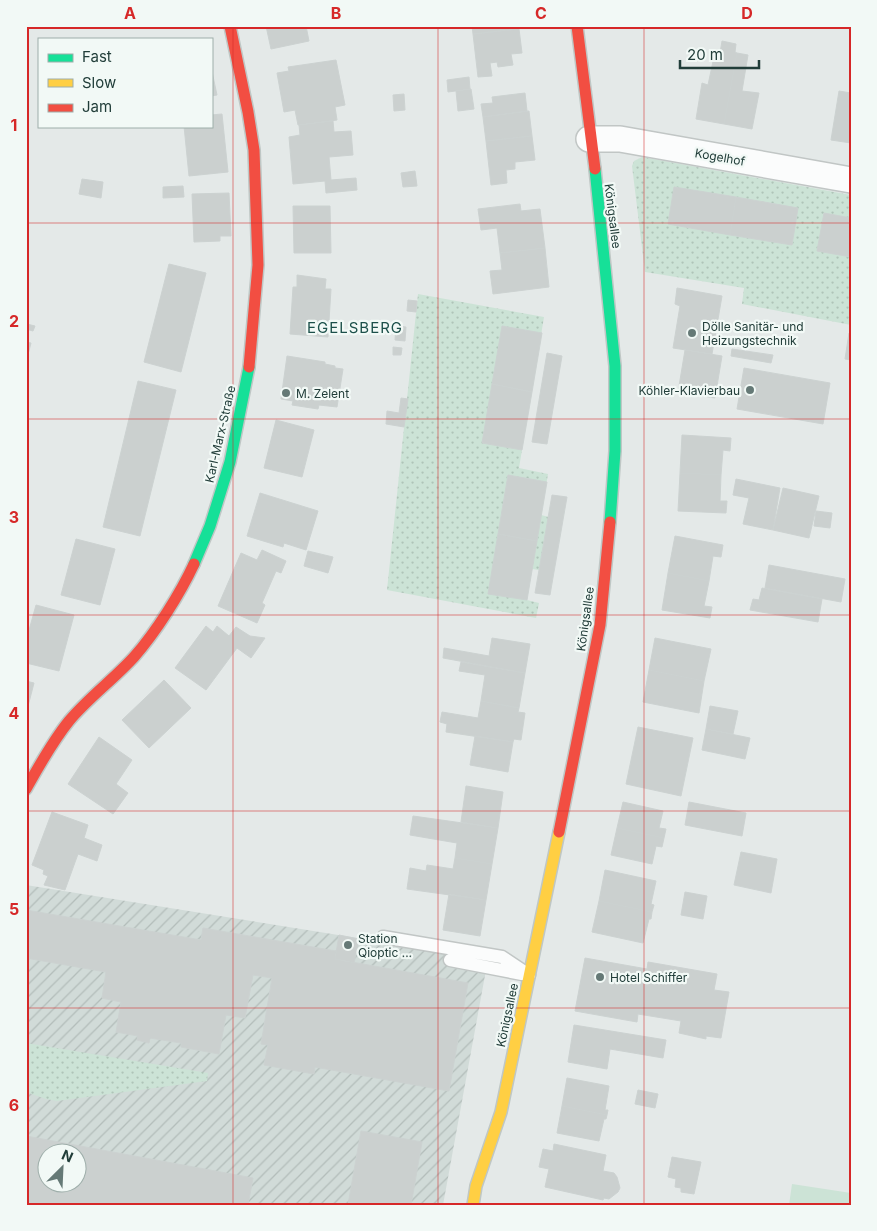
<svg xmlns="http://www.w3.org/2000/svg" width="877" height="1231" viewBox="0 0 877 1231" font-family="Inter,sans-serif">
	<defs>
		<pattern id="industrial-furrows" width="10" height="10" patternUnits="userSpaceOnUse" patternTransform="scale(1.25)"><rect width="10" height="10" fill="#d1dbd8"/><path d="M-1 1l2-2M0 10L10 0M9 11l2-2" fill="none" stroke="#b3bdba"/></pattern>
		<pattern id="grass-dots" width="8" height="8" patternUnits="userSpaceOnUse" patternTransform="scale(1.25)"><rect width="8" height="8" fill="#cce3d6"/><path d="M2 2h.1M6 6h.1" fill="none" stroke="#afc4b8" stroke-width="1.8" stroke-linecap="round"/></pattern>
	</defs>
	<rect width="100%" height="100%" fill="#e4e9e8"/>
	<path fill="url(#industrial-furrows)" fill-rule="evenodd" d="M26 885 488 959 443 1205H26ZM48 1154H78V1184H48Z"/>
	<path fill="url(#grass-dots)" d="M642 157 851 195V325L742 304 744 288 645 272 632 166 634 161Z
		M418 294 544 317 519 468 548 474 541 515 549 517 539 570 532 569 527 600 539 603 536 618 387 590Z
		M26 1043 208 1073 207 1081 57 1101 46 1099 26 1092Z"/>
	<path fill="#cce3d6" d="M792 1184 851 1193V1205H789Z"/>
	<path fill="#cbd0cf" stroke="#ccd2d1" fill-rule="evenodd" d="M266 26H306L309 41 271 49Z
		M472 26H518L519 29 473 34Z
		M519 29 522 53 511 54 513 65 498 67 497 62 490 63 492 76 478 77 473 34Z
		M722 41 736 44 735 52 737 53 724 124 696 119 702 83 708 85 715 52 720 53Z
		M737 53 748 55 742 91 759 93 752 129 724 124Z
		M336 60 345 105 335 107 337 120 298 125 295 110 284 112 277 73 289 71 288 67Z
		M211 67 217 95 211 96Z
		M469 77 470 89 448 92 447 80Z
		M471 89 474 109 458 111 456 91Z
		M839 91 851 93V143L831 140Z
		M525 93 527 111 483 117 481 104 493 103 492 97Z
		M404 94 405 110 394 111 393 95Z
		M529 111 532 136 486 141 483 117Z
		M222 114 228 172 189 176 184 126H211V115Z
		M333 121 334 132 351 131 353 155 329 157 331 180 356 178 357 190 326 193 325 181 293 184 289 137 300 135 299 125Z
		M532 136 535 160 515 162V169L506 170 507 183 491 185 486 141Z
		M415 171 417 186 403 187 401 173Z
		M82 179 103 182 101 198 79 194Z
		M183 186 184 197 163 198V187Z
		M674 187 736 197 730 235 668 224Z
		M229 193 231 236H220V241L194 242 192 194Z
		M736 197 798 208 792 245 730 235Z
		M520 204 521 211 540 209 545 248 500 253 497 228 481 230 478 209Z
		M293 206H330L331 253H294Z
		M824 213 851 218V257L817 251Z
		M545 248 549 287 493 294 490 271 502 270 500 253Z
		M169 264 206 273 181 372 144 362Z
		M297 275 326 279 325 289H331L328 337 290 334 293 287H297Z
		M677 288 722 296 712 354 673 348 680 306 675 304Z
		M408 300 417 301 416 312 407 311Z
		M27 324 35 326 33 331 26 329Z
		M396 326 406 327 405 341 395 340Z
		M502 326 542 333 532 392 492 384Z
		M849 333H851V360L845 359Z
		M26 342 31 343 26 362Z
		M393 347 402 348 401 355H393Z
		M732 349 773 355 771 363 731 356Z
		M685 350 722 356 715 398 678 392Z
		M547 353 562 356 547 444 532 442Z
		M287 356 325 362V364L335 366V368L343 369 337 407 319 405 318 409 292 405 293 401 281 399Z
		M744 368 830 383 823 424 737 409Z
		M138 381 176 390 140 536 103 527Z
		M492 384 532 392 522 450 482 443Z
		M401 398 408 399 404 427 386 424 387 411 399 413Z
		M276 420 314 430 302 477 264 468Z
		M682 435 731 438 730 451 723 450 721 475 680 473Z
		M680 473 721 475 720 501H727L726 513 678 511Z
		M508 475 547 482 537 541 498 534Z
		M736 479 780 488 773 530 743 524 749 498 733 495Z
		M783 488 819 496 809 538 773 530Z
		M260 493 318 511 306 550 284 543 283 547 247 536Z
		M552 495 567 497 550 595 535 593Z
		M816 511 832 513 830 528 814 526Z
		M498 534 537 541 527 600 488 594Z
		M675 536 723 545 721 557 713 556 709 581 668 573Z
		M76 539 115 549 100 605 61 595Z
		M262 550 286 561 281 573 276 571 262 603 265 605 257 623 218 606 241 553 257 560Z
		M308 551 333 557 328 573 304 566Z
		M769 565 845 579 841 602 765 588Z
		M668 573 709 581 704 606 712 607 710 618 662 610Z
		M762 588 822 599 818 622 750 610 753 599 759 600Z
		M36 605 74 615 59 671 26 663V641Z
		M206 626 213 632 217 626 229 636 236 627 250 636 265 638 251 658 237 648 206 690 175 668Z
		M492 638 530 644 525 673 443 658 444 648 489 656Z
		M655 638 711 649 704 681 649 670Z
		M461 662 525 673 519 708 481 701 485 675 459 671Z
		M649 670 704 681 699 713 643 702Z
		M164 680 191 708 149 748 122 720Z
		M26 681 34 683 26 714Z
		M481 701 519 708 518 712 525 713 521 740 514 739 513 742 446 732 447 724 440 722 442 712 478 718Z
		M710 706 738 711 733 734 706 729Z
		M638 727 693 738 681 796 626 784Z
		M706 729 750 738 745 759 702 750Z
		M475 736 513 742 508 772 470 765Z
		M99 737 132 760 116 784 128 793 113 814 68 784Z
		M466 786 503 792 498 828 461 822Z
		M623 802 663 811 659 828 666 829 664 838 617 828Z
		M689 802 746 813 742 836 685 825Z
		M52 812 88 825 84 838 102 845 97 861 78 854 65 890 44 885 48 876 43 874 44 870 32 865Z
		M413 816 498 828 492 864 455 858 457 843 410 835Z
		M617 828 664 838 662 847 656 846 652 864 611 855Z
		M741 852 777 859 771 893 734 885Z
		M455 858 492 864 486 900 407 889 410 868 426 871 427 865 453 869Z
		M605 870 656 881 651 904 654 905 652 912 599 901Z
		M685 892 707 896 703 919 681 915Z
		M449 894 486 900 480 936 443 930Z
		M599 901 652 912 651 919H649L643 943 592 932Z
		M26 910 201 940 203 928 336 951 335 959 468 983 449 1091 315 1067 314 1074 264 1065 268 1045 261 1044 272 978 253 975 245 1018 226 1015 219 1054 181 1047V1043L150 1038 149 1043 137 1040 138 1036 116 1032 121 1002 102 998 106 972 26 958Z
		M339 935 359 939 354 963 335 959Z
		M585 958 647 969 648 962 717 974 714 990 729 992 721 1038 706 1036V1039L679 1033 681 1021 638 1014 637 1022 575 1011Z
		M574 1025 666 1040 663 1058 610 1049 607 1069 568 1062Z
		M567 1078 609 1086 605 1110H608L607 1115 562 1106Z
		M638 1090 658 1094 655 1108 635 1104Z
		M562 1106 607 1115 606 1119H604L599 1141 557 1133Z
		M361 1131 422 1142 411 1205H348Z
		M26 1136 253 1178 248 1205H26ZM48 1154H78V1184H48Z
		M554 1144 606 1155 603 1171 614 1173 617 1177 620 1188 618 1192 609 1199 604 1198 603 1200 545 1187 549 1169 539 1167 543 1149 553 1151Z
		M672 1157 701 1162 694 1194 681 1192V1188L675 1187 676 1179 668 1177Z"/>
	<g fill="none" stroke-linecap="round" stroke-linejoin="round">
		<defs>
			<path id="lane" d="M383 937 502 957 529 975
				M450 960 522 974"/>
			<path id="street" d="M589 139H620L851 180"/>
			<path id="fast" d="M595 169 615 366V451L610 522
				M194 564 210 526 230 462 249 367"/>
			<path id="slow" d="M473 1205 476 1186 501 1112 559 832"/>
			<path id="jam" d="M230 26 248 112 254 150 258 265 249 367
				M577 26 595 169
				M26 789C39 766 52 742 69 721 88 698 114 679 134 657 156 632 180 594 194 564
				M559 832 600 625 610 522"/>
		</defs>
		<use href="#lane" stroke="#c1c6c5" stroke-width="15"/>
		<use href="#street" stroke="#c1c6c5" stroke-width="28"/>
		<use href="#fast" stroke="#bfc7c5" stroke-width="14"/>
		<use href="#slow" stroke="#bfc7c5" stroke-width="14"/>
		<use href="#jam" stroke="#bfc7c5" stroke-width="14"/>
		<use href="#lane" stroke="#fbfcfc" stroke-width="12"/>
		<use href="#street" stroke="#fbfcfc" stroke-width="25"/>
		<use href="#fast" stroke="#16e098" stroke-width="11"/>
		<use href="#slow" stroke="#ffcf43" stroke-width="11"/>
		<use href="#jam" stroke="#f24e42" stroke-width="11"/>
	</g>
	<path fill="none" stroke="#d62828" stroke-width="1" stroke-opacity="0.55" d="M233 26V1205M438 26V1205M644 26V1205M26 223H851M26 419H851M26 615H851M26 811H851M26 1008H851"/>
	<g fill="#657976" stroke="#f2f9f6" stroke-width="2">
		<circle cx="692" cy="333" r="5"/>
		<circle cx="750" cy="390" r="5"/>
		<circle cx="286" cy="393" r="5"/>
		<circle cx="348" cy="945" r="5"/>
		<circle cx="600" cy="977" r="5"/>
	</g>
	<g text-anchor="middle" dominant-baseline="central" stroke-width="4.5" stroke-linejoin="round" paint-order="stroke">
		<g font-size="12" fill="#213d39" stroke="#f2f9f6">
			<text transform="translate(720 157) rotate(10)">Kogelhof</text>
			<text transform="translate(613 216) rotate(83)">Königsallee</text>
			<text transform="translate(220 434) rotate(-77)">Karl-Marx-Straße</text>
			<text transform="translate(585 619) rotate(-82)">Königsallee</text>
			<text transform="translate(507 1015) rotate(-78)">Königsallee</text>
		</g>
		<g font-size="12" fill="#213d39" stroke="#f2f9f6" text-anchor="start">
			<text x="702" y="326">Dölle Sanitär- und<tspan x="702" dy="14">Heizungstechnik</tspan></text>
			<text x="740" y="390" text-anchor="end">Köhler-Klavierbau</text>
			<text x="296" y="393">M. Zelent</text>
			<text x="358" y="938">Station<tspan x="358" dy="14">Qioptic ...</tspan></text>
			<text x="610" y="977">Hotel Schiffer</text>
		</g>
		<g font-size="15" letter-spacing="1" fill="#1c504a" stroke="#f2f9f6">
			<text x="355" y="327">EGELSBERG</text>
		</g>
	</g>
	<rect width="877" height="1231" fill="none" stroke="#f2f9f6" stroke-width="55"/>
	<rect x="38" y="38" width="175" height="90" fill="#f2f9f6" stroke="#9eaeaa"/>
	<rect x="48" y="54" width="25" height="8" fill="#16e098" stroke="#9eaeaa"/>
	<text x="82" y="62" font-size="15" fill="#213d39">Fast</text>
	<rect x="48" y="79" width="25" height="8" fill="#ffcf43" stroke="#9eaeaa"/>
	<text x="82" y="88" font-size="15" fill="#213d39">Slow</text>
	<rect x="48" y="104" width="25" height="8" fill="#f24e42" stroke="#9eaeaa"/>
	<text x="82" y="112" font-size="15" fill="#213d39">Jam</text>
	<g transform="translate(62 1168) rotate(24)"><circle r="24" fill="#f2f9f6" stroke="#9eaeaa"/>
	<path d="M0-4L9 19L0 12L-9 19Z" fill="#657976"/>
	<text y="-8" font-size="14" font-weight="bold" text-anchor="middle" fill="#213d39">N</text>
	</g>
	<path d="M680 60v8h79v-8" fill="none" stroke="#213d39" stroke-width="2.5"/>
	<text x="687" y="60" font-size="15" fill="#213d39" stroke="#f2f9f6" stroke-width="4" paint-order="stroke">20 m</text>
	<rect x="28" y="28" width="822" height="1176" fill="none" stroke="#d62828" stroke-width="2"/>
	<g font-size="16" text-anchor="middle" font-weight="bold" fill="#d62828">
		<text x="130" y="19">A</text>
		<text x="336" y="19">B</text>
		<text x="541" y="19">C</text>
		<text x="747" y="19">D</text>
		<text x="14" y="131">1</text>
		<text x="14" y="327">2</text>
		<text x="14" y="523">3</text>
		<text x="14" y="719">4</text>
		<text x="14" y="915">5</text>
		<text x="14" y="1111">6</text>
	</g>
</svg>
